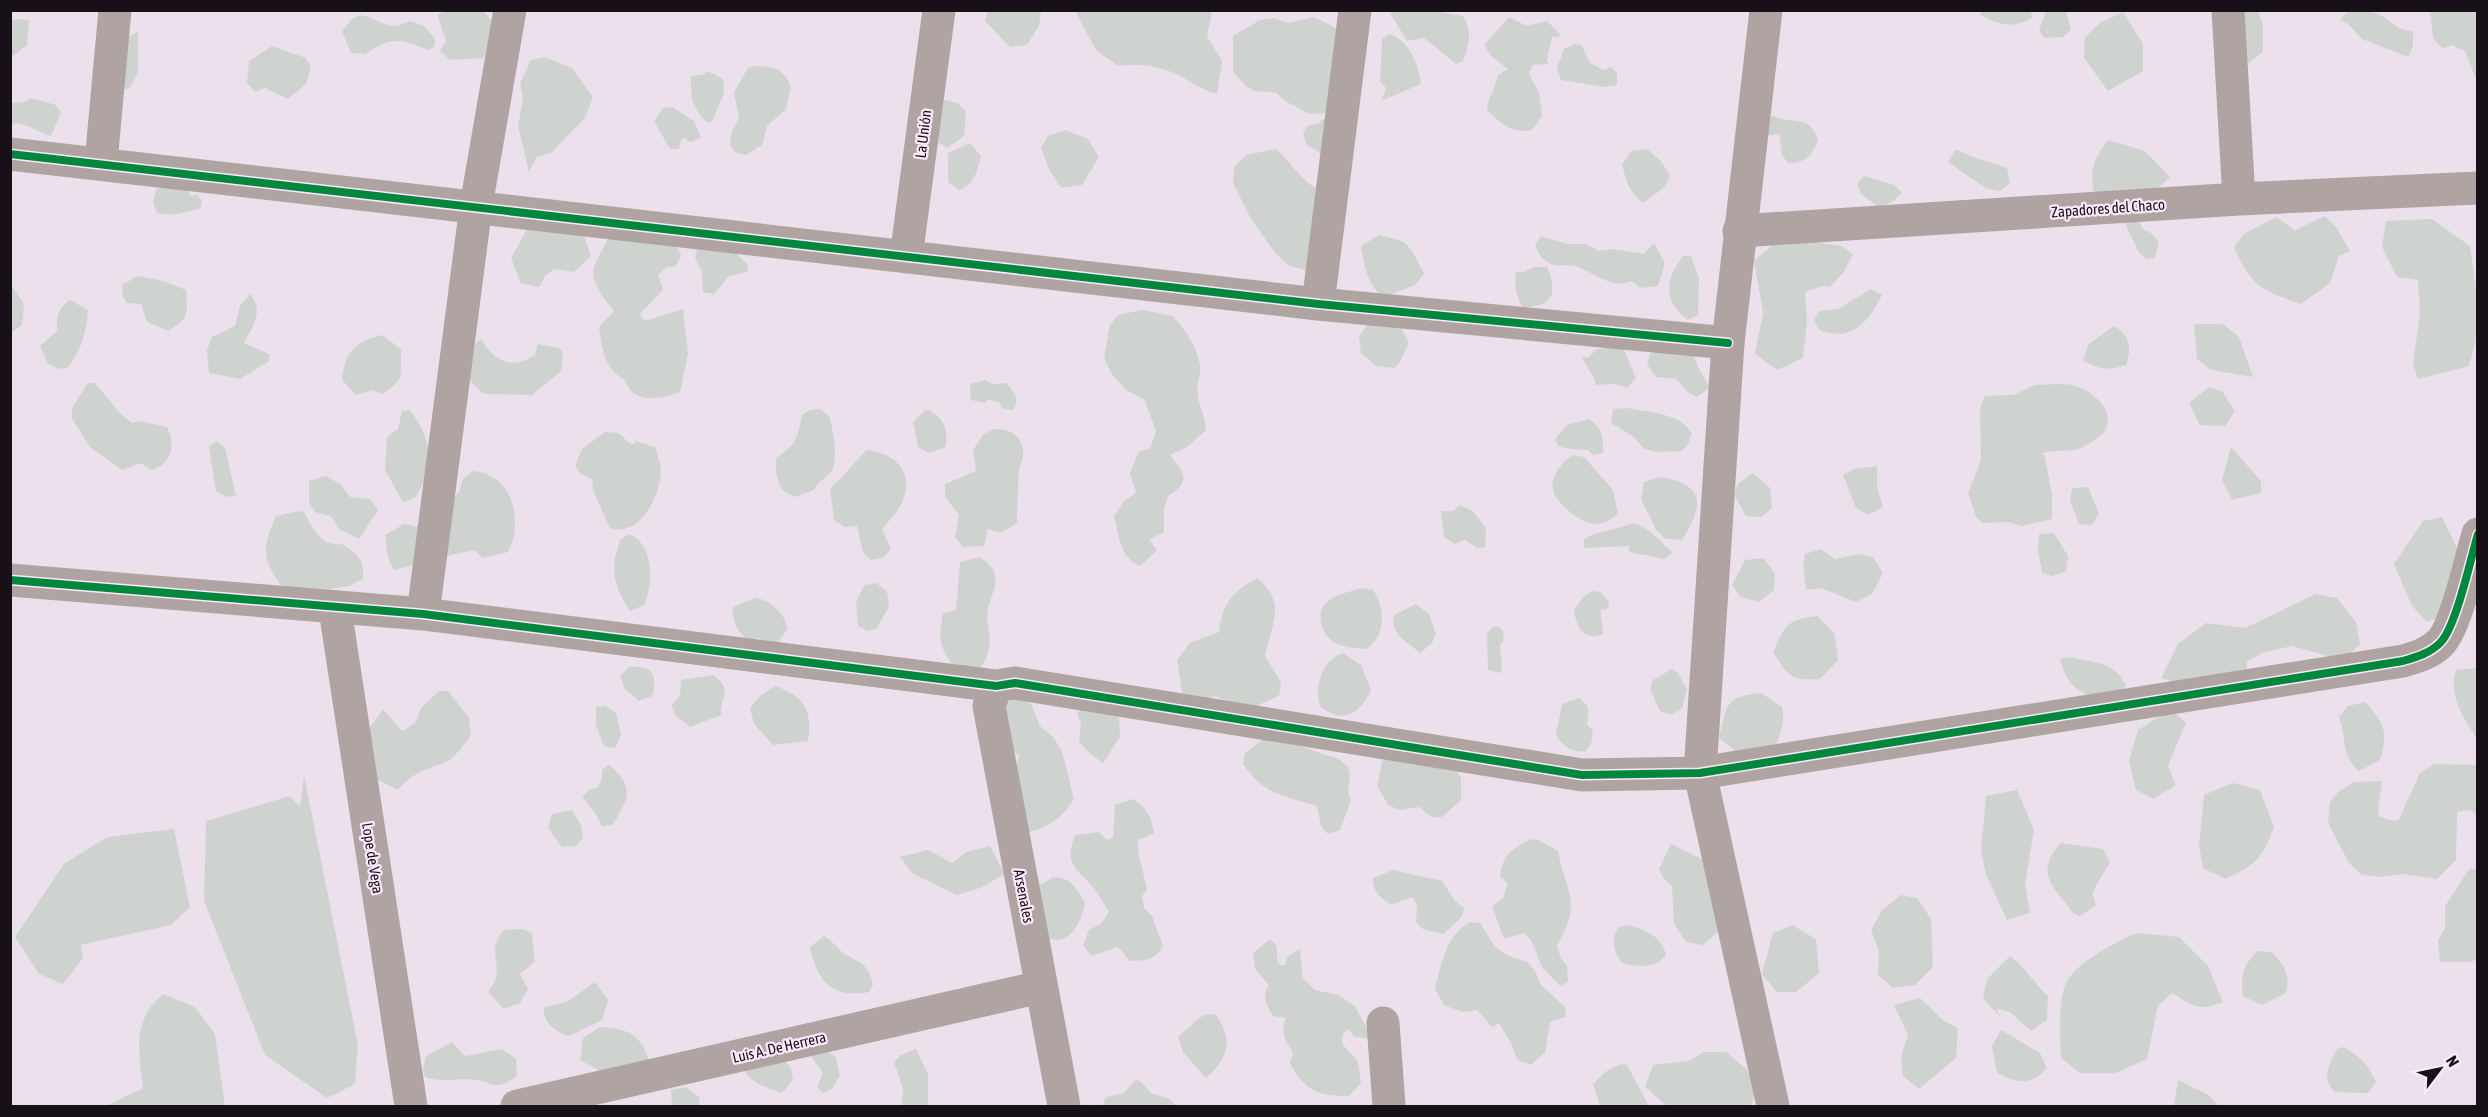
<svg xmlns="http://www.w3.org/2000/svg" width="2488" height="1117" viewBox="0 0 2488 1117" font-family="'Asap Condensed',sans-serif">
	<rect width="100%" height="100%" fill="#ede0ed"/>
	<path fill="#ced3d0" d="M988 10 1041 11 1039 26 1027 45 1010 47 985 21Z
		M1431 10 1463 16C1473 31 1469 45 1463 61L1456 64 1424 38 1407 41 1390 13 1393 11Z
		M446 11 484 12 497 26 483 58 450 60 440 51 446 40 437 15Z
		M1075 11H1212L1207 36 1222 61 1217 94C1198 89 1190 80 1174 73 1155 65 1137 63 1118 66L1096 50Z
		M1982 11H2031L2032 18C2011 29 2000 25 1980 15Z
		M2046 11H2066L2071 30 2062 37 2044 38 2039 30Z
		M2235 11H2258L2263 25V52L2249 63 2236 59Z
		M2348 11C2359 10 2368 10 2378 14 2392 20 2396 31 2413 31V46L2408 57 2362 39 2348 24 2340 20Z
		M2430 11H2477V82L2465 51 2452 45 2442 49 2433 38Z
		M2123 12 2143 44V71L2108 91 2084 58 2085 37 2100 23Z
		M360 15C380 17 386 34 410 21L424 26 435 39 434 47 428 50C400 38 392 36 365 54L351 53 342 31 352 19Z
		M1314 17 1336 28 1351 53 1344 94 1324 113 1310 114 1285 101 1276 93 1255 91 1246 86 1233 72V36L1260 20 1273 18 1288 23Z
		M1509 17 1527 26 1547 21 1562 36 1552 37 1547 60 1549 64 1533 65 1529 74 1539 93 1542 116 1532 130C1510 134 1502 124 1487 110 1487 100 1496 87 1498 75L1508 69 1491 56 1484 45Z
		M20 19 29 21 27 45 13 56 11 55V20Z
		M138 31V72L130 88 120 90 128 38Z
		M1389 34C1408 38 1420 67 1421 84L1381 101 1386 88 1380 81 1382 39Z
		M1574 44 1582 46 1590 63 1604 70 1611 67 1617 73V85L1604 87 1561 80 1557 68 1564 49Z
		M272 46 306 58 311 67 306 84 288 99 265 88 255 92 247 83 249 61Z
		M545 57 572 68 593 97 585 118 551 153 537 157 529 172 518 126 523 99 520 83 531 60Z
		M754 66C773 66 784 68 791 87L786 109 767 126 762 145 746 155 736 153 730 146 732 131 739 118 734 92 748 68Z
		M708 71 723 79 724 94 712 121 708 123C692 109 690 96 691 76L702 75Z
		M31 98 56 105 61 113 51 136C37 133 24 120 11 124V103L24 102Z
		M945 100 957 103 966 111 964 136 947 148 933 139 939 104Z
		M672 107 694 121 701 138 690 142 685 138 681 140 679 149H670L654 121 663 108Z
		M1339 107 1325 156 1307 145 1303 133 1307 126 1319 123Z
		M1773 116C1795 125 1811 114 1818 141 1811 157 1805 163 1788 163L1782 155 1779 134 1765 136V120Z
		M1065 130 1088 139 1099 157 1082 185 1061 188 1049 169 1041 148 1048 136Z
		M2108 140 2145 151 2170 177 2147 198 2096 204C2090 174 2089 165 2108 140Z
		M970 143 981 156C977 172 975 184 959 190L948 182V153Z
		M1276 149C1291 162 1301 181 1318 189L1307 271 1288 265 1276 254 1251 219 1233 183 1234 167 1246 155Z
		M1647 149 1661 161 1670 176 1665 187 1643 203C1629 192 1626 181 1622 164L1631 151Z
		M1956 149C1972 158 1990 162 2007 168L2010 183 2000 191 1987 189 1948 162Z
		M1864 176 1894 185 1902 193 1892 202 1879 207 1861 194 1857 184Z
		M167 181 182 182 191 196 197 194 202 202 200 209 171 215 157 213 153 203 156 190Z
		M2325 216 2336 227 2350 251 2339 256 2330 283 2301 304C2261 290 2252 287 2234 247L2244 234 2276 217 2295 230Z
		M2137 217 2143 229 2151 233 2159 242 2155 258 2146 259 2138 251 2124 221Z
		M2432 219 2470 246C2476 288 2483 325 2469 366L2418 379 2413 364 2420 313 2418 280 2397 277 2382 247 2386 221Z
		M530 224 584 235 591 256 574 272 554 269 545 276 539 287 521 283 511 258Z
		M615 224 671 234 681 256 676 266 667 267 658 275 663 290 640 314 645 321 683 309 688 354 680 392C659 400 632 404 625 380 604 369 602 349 599 327L614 311C578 266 596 270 615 224Z
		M1379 235C1412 242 1409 245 1424 274L1415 285 1384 297C1367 286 1364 265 1361 246Z
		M1541 236 1567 244H1586L1599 251 1613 249 1644 254 1654 243 1665 263 1658 286 1640 288 1632 281C1610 290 1593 271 1574 266 1566 264 1557 267 1549 263 1541 259 1538 253 1535 245Z
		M1782 237 1841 246 1853 254 1844 272 1830 287 1822 286 1805 292 1807 321 1803 358 1777 370 1755 354 1763 313 1754 261Z
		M705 244 730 247 748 265 747 272 729 276 714 294 703 292 702 272 695 258 697 250Z
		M1683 256H1691L1699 278 1698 315 1688 320C1663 302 1665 279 1683 256Z
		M1533 267H1547C1559 294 1552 307 1522 307 1517 296 1513 284 1516 272H1524Z
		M138 276 163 281 186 290C188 314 189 318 168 331L147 322 141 304 127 303 123 297 122 285Z
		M11 284 24 304 22 325 11 333Z
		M1871 289 1882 295C1869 321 1852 343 1819 330L1814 320 1819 311 1838 309Z
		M250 294C265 310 252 328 244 343L269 354V361L240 379 209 373 207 350 212 337 235 326 240 306Z
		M70 300 88 310C87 331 81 352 67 368L60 369 48 364 40 346 57 331C56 318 58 308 70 300Z
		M1142 310 1173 316C1185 330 1198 347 1200 366 1201 375 1196 385 1198 395 1199 408 1207 417 1205 431L1187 447 1170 455C1184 473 1192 481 1168 496L1164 510V532L1149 540 1157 550 1140 566C1120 558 1119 536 1114 516L1124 501 1136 493 1130 473 1139 451 1150 449 1156 431 1144 399 1126 390 1111 373 1104 357 1110 325 1118 315Z
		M1372 319 1397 320 1409 343 1399 363 1394 368 1376 366 1361 353 1359 336Z
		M2194 324H2223L2239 337 2253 377 2211 370 2197 359Z
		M2114 326C2130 334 2132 349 2126 365 2109 371 2099 370 2083 360L2089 344Z
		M382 335 401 349C400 375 407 377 383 394L371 390 356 395 342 380C345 351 355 342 382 335Z
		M481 339C495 362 511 370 535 355L538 344 559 348 563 353 561 371 532 395 484 394C480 390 473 385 470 380 465 368 470 346 481 339Z
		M1661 346 1690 350C1697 361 1700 374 1708 384L1715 383 1697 397 1688 392 1676 379 1656 377 1647 364 1650 354Z
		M1623 347 1636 378 1627 388 1615 384 1595 385V380L1582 358 1589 357 1597 349Z
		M985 380 992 384 1006 383C1014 392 1021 399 1013 410L1002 408 1000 403 988 399 985 403 971 400 970 384Z
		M88 383H95L119 412 132 423 139 421 167 427C176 445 172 464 152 470L140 463 122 470 90 447 71 417 73 406Z
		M2035 385C2047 385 2061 383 2072 385 2091 389 2118 411 2104 432 2101 437 2091 442 2085 446 2071 454 2056 448 2041 454L2045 456 2052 495V519L2022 526 2008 522 1983 523 1976 517 1968 493 1981 460 1980 409 1985 396 2014 395Z
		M2209 387 2222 391 2235 411 2225 426 2200 425 2189 403Z
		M1627 408C1648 413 1681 412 1692 434L1687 446 1681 451 1656 452 1644 449 1634 437 1611 423 1613 409Z
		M820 409 829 416C833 429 840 462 830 473 824 480 819 480 814 490L795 497 781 489 776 474V458C797 444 797 439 802 415L810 410Z
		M926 409C944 417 948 428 946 447L929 453 918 447 913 422Z
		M410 410C433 441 435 466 415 498L403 502 385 470 387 437 398 429 402 411Z
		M1589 419C1602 427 1604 439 1603 453L1593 455 1588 450 1568 449 1558 446 1555 439 1567 425Z
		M994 429C1012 428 1025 438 1023 457 1022 462 1019 466 1019 470 1018 488 1017 505 1017 523L1001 533 988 529 984 546 963 547 955 537 959 515 945 497V484L976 471 973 450 983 435Z
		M605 432 618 433 632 445 636 441 655 447C657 454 661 463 661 470 661 495 640 538 610 528L592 488 593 479 581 474 575 466 582 449Z
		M216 441 225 447 236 496 227 497 216 491 209 447Z
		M2231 447 2261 481V493L2232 500 2222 480Z
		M867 450C901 454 918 479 897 511 892 517 887 523 882 530L891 549 883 558 871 560 863 553 857 526 845 527 834 520 830 488C845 477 853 462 867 450Z
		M1573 455 1584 457 1613 490 1618 514C1611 519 1606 524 1597 524 1583 525 1556 504 1553 490 1549 478 1563 460 1573 455Z
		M1877 466V487L1883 507 1868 515 1856 508 1843 475 1854 469Z
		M473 471C513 474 524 521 508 552L483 558 474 550 448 556 441 549 446 506 459 492 462 480Z
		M1753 473 1770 488 1772 508 1762 517 1746 516 1734 494 1739 483Z
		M326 476 340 484 350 497 370 499 378 510 359 539 339 529 331 516 315 512 309 502V481Z
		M1661 477C1706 485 1704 505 1682 540L1666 539 1657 531 1641 499 1644 482Z
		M2088 487 2099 514 2092 525 2079 524 2070 501 2072 488Z
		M1460 505 1473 511 1486 528 1485 547 1477 548 1465 540 1455 544 1444 537 1441 511H1453Z
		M298 511 304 512C313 528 320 547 342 544 357 554 365 559 363 579L349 586 288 596C265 560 258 557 276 516Z
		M2442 517 2465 564 2447 615 2427 622 2412 606 2394 564 2423 521Z
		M1633 523C1652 529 1658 540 1673 553L1664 559 1629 552V546L1584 548V539C1599 530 1617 530 1633 523Z
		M404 524 419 527 426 562 394 570 388 558 385 535Z
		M2054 533 2068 556 2066 571 2052 576 2042 573 2038 550 2039 534Z
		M629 534C654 543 654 585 644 605L630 611C618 592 612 580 615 558 616 552 619 547 620 540Z
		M1821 549 1835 559 1858 554 1873 557 1883 573 1872 594 1856 602 1821 588 1806 590 1803 565 1805 554Z
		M980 557C986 562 994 567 995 575 998 590 986 603 987 618 989 637 994 650 980 668L952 664C938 646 939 635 943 613L956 610 960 562Z
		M1763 558 1775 573 1774 590 1759 602 1741 597 1732 585 1745 560Z
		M1257 578C1287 603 1272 622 1265 656L1281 682 1279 696 1238 714 1230 703 1215 696 1194 705 1182 692 1177 660 1190 643 1219 632C1222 604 1233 591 1257 578Z
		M876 583 887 591 889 607 876 629 868 631 858 626 856 603 864 585Z
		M1361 588 1373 590C1386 608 1386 637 1366 649 1358 649 1342 647 1334 642 1321 635 1315 612 1327 602 1336 594 1350 592 1361 588Z
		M1593 591 1600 592 1609 601 1608 608 1601 610C1600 619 1604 626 1603 634 1583 642 1576 626 1574 610L1584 596Z
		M2316 594 2337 598 2356 622 2360 645 2342 660 2292 646 2262 653 2247 662 2246 678 2187 701 2169 680 2161 678 2178 644 2206 623 2245 628Z
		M755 598C770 599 784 613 788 628L776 646 757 638 751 642C739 635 731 622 733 607Z
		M1416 604 1429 614 1436 634 1432 643 1420 653C1407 641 1390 635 1394 615Z
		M1817 616 1835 634 1838 660 1820 679C1791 681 1789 677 1773 652 1786 624 1786 620 1817 616Z
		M1498 626 1503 631 1504 640 1500 645 1502 670 1500 673 1488 670 1487 634 1492 627Z
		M1343 653 1361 665 1371 690C1361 714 1342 725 1320 706 1314 686 1322 660 1343 653Z
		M2070 657C2092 663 2116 661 2126 686L2111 700C2083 697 2067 688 2060 659Z
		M629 667C652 665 658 674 652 696L639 701 625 689 620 676Z
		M2477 668H2478L2477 739C2463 717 2448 696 2456 670Z
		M1672 669 1678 673 1687 689 1682 709 1671 715 1660 711 1650 689 1653 680Z
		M713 675C734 690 720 697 721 715L690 727 676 716 671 705 680 696 681 680Z
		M775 686C804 696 813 710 808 741L773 745 754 724 750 708 760 696Z
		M439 691H448L469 718 471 735C465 744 453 760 444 763 425 770 412 773 398 790L374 778 366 733 383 709 402 731 415 723 421 708Z
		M1761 693 1782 707C1786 726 1778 740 1770 758L1747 760 1719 738C1727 705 1724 697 1761 693Z
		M1018 697 1031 704 1040 726 1053 737 1062 751 1074 799C1064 816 1046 831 1025 832L1016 767 1019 756 1012 749 991 711Z
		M1579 698C1591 707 1589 711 1587 724L1593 731 1591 744 1586 751C1571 753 1564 747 1556 735L1562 704Z
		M2365 702C2384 723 2389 731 2380 760L2359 771C2340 755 2347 738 2339 717L2348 706Z
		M1089 704 1119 716 1120 737 1103 763 1089 753 1079 741 1081 724 1077 713Z
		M605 706 616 713 621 735 615 748 604 746 596 726V707Z
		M2171 709 2186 723 2168 766 2176 785 2153 799 2136 790 2129 761 2138 730Z
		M1273 732 1292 736 1302 747 1339 759 1348 767 1350 777 1348 792 1351 800 1340 830 1328 834 1321 826 1317 806C1284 796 1264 795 1243 764L1245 753Z
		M1392 759 1456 770 1461 777V800L1442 817H1431L1419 807 1400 810 1388 805 1377 786 1382 761Z
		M2434 764 2477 765V816L2471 810 2457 812 2456 860 2437 879 2403 874 2379 877 2362 875 2349 863 2328 823 2330 802 2338 792 2354 782 2382 781 2378 812 2380 817 2394 821 2399 819 2420 773Z
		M609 765C636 787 628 799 613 824L602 827 596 814 582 797 589 790 598 787 602 778V770Z
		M304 775 358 1045 355 1084 327 1098 265 1055 204 901 206 821 290 796 300 807Z
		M2233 783 2260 790 2274 827C2263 858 2255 866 2225 879L2203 868 2199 845 2204 795Z
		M2017 790 2034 830 2025 884 2030 913 2007 920 1986 875 1981 851 1986 796Z
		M1133 799C1146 807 1152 818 1154 833L1138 840C1136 851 1145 876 1147 890L1142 896 1144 908 1152 916 1163 946C1157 959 1144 961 1130 961L1118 947 1091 956 1083 945 1089 930 1102 923 1109 911C1103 904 1099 894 1093 887 1075 867 1064 864 1075 835L1099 832 1107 840 1113 838 1115 805Z
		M572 810 581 825 583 838 576 846 562 847 548 828 552 814Z
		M174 829 190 907 171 925 81 945 83 958 63 984 39 974 15 937 64 864 107 837Z
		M1531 839 1539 840 1558 851C1566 893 1583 903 1557 945L1561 959 1567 965 1568 982 1560 986 1542 967 1531 940 1524 933 1504 939 1492 906 1503 898 1508 883 1500 877C1503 853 1511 850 1531 839Z
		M2061 843 2103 849 2110 862 2092 893 2096 905 2080 916C2071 914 2070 907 2064 901 2045 880 2040 866 2061 843Z
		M1671 844 1716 866 1724 926 1703 945 1686 942 1674 924 1672 886 1663 878 1659 869Z
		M990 846 1005 874 980 888 957 895 913 874 900 857 928 850 952 863 966 852Z
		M2470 868 2477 870V959L2471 962H2440L2438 940 2445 928V906Z
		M1393 870 1442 881 1455 901 1464 908 1462 917 1443 934 1423 929 1416 922 1417 904 1412 897 1391 905C1381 898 1372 891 1373 878Z
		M1053 877C1071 877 1077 889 1085 903 1083 917 1074 939 1057 940 1050 940 1040 934 1034 932L1025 896Z
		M1901 895 1917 898 1931 919 1933 967 1915 985 1893 988 1878 975 1879 951 1871 930 1882 910Z
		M1470 922 1480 923 1495 947 1507 955 1527 962 1535 971 1541 985 1565 1007 1566 1017 1550 1022 1545 1052 1531 1065 1517 1060 1511 1043 1499 1023 1492 1027 1477 1010 1462 1012 1444 1005 1435 989C1442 963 1445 936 1470 922Z
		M1629 925C1645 931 1662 935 1666 955 1655 969 1638 967 1622 963 1614 951 1610 940 1619 927Z
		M1792 925 1816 939 1819 973 1796 992H1777L1762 974 1773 933Z
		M522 929 532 933 535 962 520 974 528 989 520 1003 504 1009 488 992C490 988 495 982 496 978 500 957 487 951 504 930Z
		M2137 933 2179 937 2208 966 2223 1002C2198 1012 2194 1006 2172 993L2158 1006 2147 1059 2115 1073H2080L2061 1058C2060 1034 2058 1011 2064 988 2071 964 2116 942 2137 933Z
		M824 936C831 940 836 946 842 952 857 963 869 961 873 985L869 992C832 999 817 981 810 947Z
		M1270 939 1277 946V960L1280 965H1285L1288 956 1300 949 1303 978 1315 990 1338 995 1355 1006 1372 1039 1354 1037 1349 1029 1343 1034 1342 1044 1358 1061 1361 1083 1349 1096C1318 1096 1304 1091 1290 1063L1293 1053C1285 1040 1280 1032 1286 1018L1273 1016C1267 1006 1261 996 1269 985L1255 969 1253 953Z
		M2257 951 2272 952C2284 966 2291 974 2286 993L2262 1005 2243 996C2240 976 2243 966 2257 951Z
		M2010 956C2025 967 2034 983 2048 996L2047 1020 2031 1031 2010 1012 1997 1009 2000 1017 1983 998 1987 979Z
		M595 982 608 1000 602 1020 569 1036C554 1031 543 1023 544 1007L567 1002Z
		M163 994 195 1007 215 1034 225 1106H106L143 1088C139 1052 131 1021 163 994Z
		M1920 998 1944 1021 1958 1028 1956 1058 1919 1089 1903 1076 1901 1056 1908 1035 1894 1005Z
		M1207 1014 1216 1015C1234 1041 1228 1059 1206 1078L1183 1052 1178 1037 1199 1018Z
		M600 1027C629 1029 641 1034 650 1063L605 1074 580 1060 583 1038Z
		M2001 1030 2040 1053 2047 1068C2030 1087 2017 1083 1997 1073L1992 1046Z
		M452 1042 465 1056 502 1049 516 1059 517 1076C512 1079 506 1084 500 1085 492 1086 489 1083 482 1081 463 1076 443 1084 425 1077L423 1070 426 1056Z
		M2343 1047C2361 1056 2368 1065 2376 1082L2368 1093 2335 1092C2320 1078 2330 1064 2337 1049Z
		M916 1049 928 1074V1106H902L903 1089 894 1062 901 1055Z
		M827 1051 836 1057 840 1076 832 1089 823 1093 817 1087 823 1073 809 1054Z
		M1704 1052H1726L1746 1069 1757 1087 1751 1106H1666L1645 1086 1653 1065 1689 1061Z
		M782 1058 791 1068 793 1080 782 1093C765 1087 749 1083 742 1066Z
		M1621 1064 1627 1065 1649 1106H1600L1593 1084 1605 1072Z
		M1139 1080 1151 1093 1169 1099 1177 1106H1102L1106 1097 1124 1093 1134 1081Z
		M2178 1080 2207 1094 2219 1106H2174Z
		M686 1087 699 1097 700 1106H672L671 1090Z"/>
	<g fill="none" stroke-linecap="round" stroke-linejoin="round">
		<path stroke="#b0a4a3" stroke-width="33" d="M2228 10 2239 199
			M10 154 1318 304 1728 343
			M101 162 115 10
			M1739 231 2239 199 2478 188
			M906 257 939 10
			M1318 304 1355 10
			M10 580 423 614 965 682
			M335 609 411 1106
			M423 614 476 206 510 10
			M1700 773 2403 661C2417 657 2430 653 2440 643 2456 628 2471 557 2478 534
			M1383 1023 1389 1106
			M517 1106 1041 987"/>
		<path stroke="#b0a4a3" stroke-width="33" d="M1766 10 1728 343 1700 773 1773 1106
			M965 682 996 686 1015 683 1582 775 1700 773
			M996 686 989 706 1064 1106"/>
		<defs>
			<path id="cycleway" d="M10 154 1318 304 1728 343
				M10 580 423 614 996 686 1015 683 1582 775 1700 773 2403 661C2417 657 2430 653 2440 643 2456 628 2471 557 2478 534"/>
		</defs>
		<use href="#cycleway" stroke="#fde9fd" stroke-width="11"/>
		<use href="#cycleway" stroke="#00873e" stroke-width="8"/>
	</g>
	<g text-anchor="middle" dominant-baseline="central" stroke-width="4.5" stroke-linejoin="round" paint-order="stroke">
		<g font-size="15" fill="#181018" stroke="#fde9fd">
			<text transform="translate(923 134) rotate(-83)">La Unión</text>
			<text transform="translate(2108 208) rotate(-4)">Zapadores del Chaco</text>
			<text transform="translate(373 858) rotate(81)">Lope de Vega</text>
			<text transform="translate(1024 896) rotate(79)">Arsenales</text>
			<text transform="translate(779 1047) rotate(-13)">Luis A. De Herrera</text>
		</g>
	</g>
	<rect width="2488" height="1117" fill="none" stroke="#181018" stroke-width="24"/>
	<g transform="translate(2440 1069) rotate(58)" stroke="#fde9fd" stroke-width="4.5" paint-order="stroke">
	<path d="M0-4.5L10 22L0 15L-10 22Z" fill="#181018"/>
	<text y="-9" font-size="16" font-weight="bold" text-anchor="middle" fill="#181018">N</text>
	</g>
</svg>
